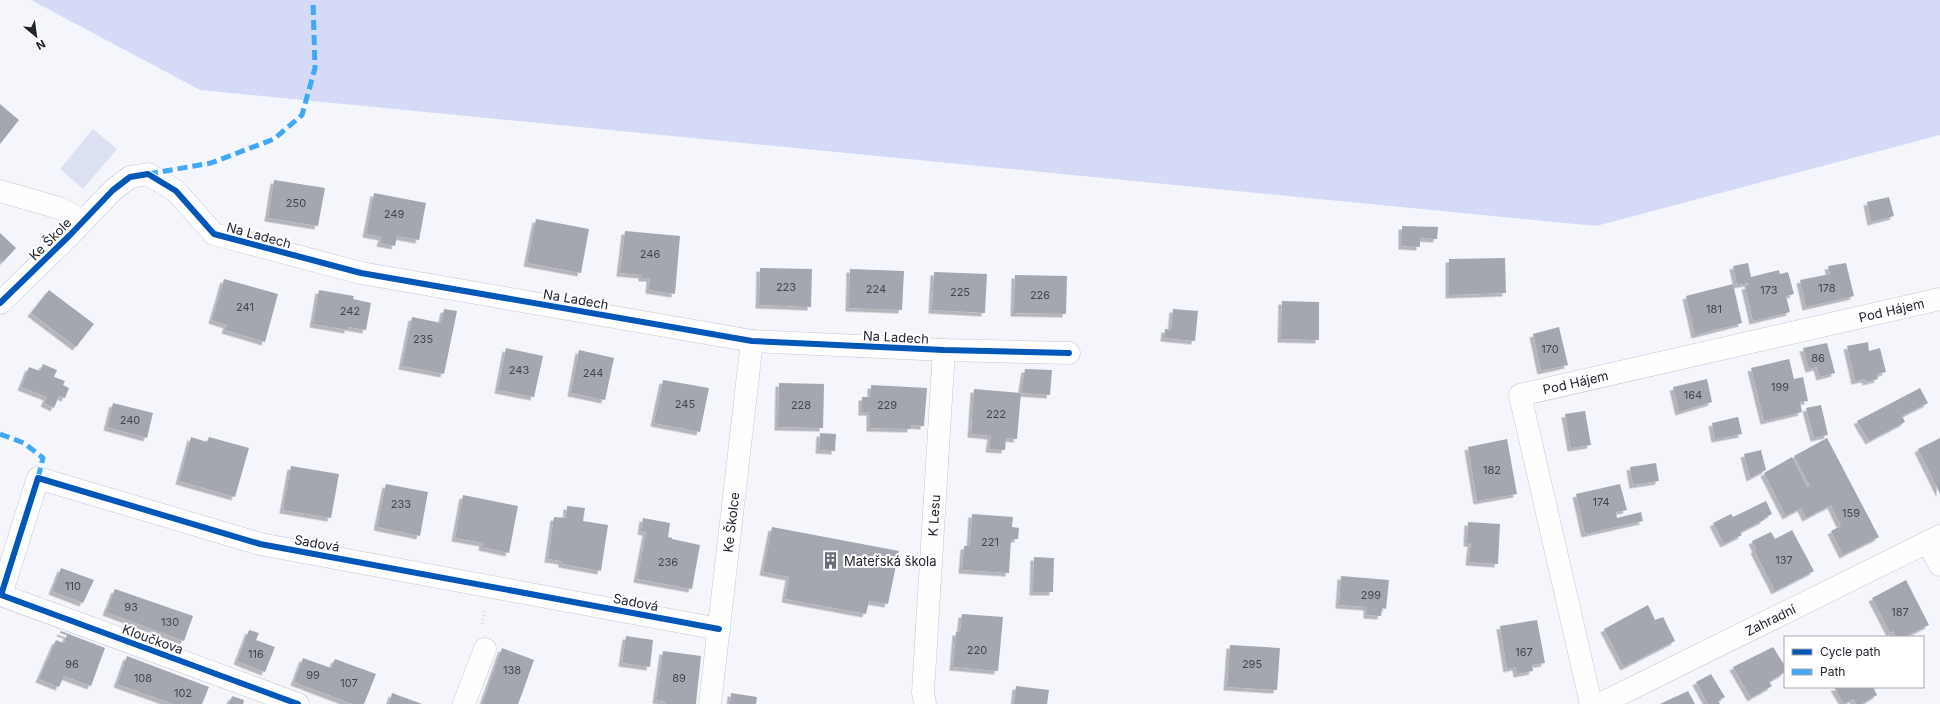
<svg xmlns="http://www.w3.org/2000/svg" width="1940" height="704" viewBox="0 0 1940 704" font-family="Inter,sans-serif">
	<defs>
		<filter id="shadow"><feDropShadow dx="-3.5" dy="3.5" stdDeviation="0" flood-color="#0004"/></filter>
	</defs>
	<rect width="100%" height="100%" fill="#f5f6fc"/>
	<path fill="#dce0f3" d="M93 129 117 149 83 189 60 169Z"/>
	<path fill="#d5dbf6" d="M31 0H1940V135L1596 226 200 90Z"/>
	<path fill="#a4a6b0" filter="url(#shadow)" d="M0 104 19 120 0 144Z
		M274 180 325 188 318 226 268 218Z
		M374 193 426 203 419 240 397 236 395 246 380 243 382 237 366 234Z
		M1889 197 1894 216 1871 222 1867 202Z
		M536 219 589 229 581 273 527 263Z
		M1402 226 1438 227 1437 239 1420 238V247L1402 246Z
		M625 231 680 236 675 294 649 290 650 278H642V275L620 273Z
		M0 233 16 248 3 262 0 259Z
		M1505 258 1506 293 1449 295V259Z
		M1748 263 1751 277 1779 270 1780 274 1788 272 1794 294 1786 296 1790 312 1753 321 1745 286 1749 285 1748 283 1737 285 1733 266Z
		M1846 263 1854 296 1806 307 1800 280 1830 274 1828 266Z
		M760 268 812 269 811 307 759 305Z
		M850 269 904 271 902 310 849 308Z
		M934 272 987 274 985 313 932 310Z
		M1015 275 1067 276 1066 314 1014 313Z
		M224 279 278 294 265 342 225 330 227 325 212 320Z
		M1733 284 1742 323 1695 335 1686 296Z
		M49 290 94 324 76 347 31 313Z
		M319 290 354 296 353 299 371 303 366 330 348 327V330L313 324Z
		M1282 301 1319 302V340L1281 339Z
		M444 309 457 311 444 374 402 366 412 317 441 323Z
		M1173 309 1198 311 1195 341 1164 338 1165 329 1171 330Z
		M1559 327 1568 365 1541 371 1533 334Z
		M1868 342 1869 351 1880 348 1886 372 1877 374 1878 379 1866 382 1865 379 1855 381 1847 346Z
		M1827 343 1835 373 1820 377 1817 367 1809 369 1803 348Z
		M506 348 543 356 534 397 498 390Z
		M579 350 614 358 605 400 571 393Z
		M1789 359 1794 379 1803 377 1808 401 1800 402 1802 412 1764 421 1751 368Z
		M43 364 57 370 54 377 65 381 63 385 69 388 65 398 59 396 54 408 44 403 47 397 21 387 29 367 40 371Z
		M1025 369 1052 370 1050 395 1021 393Z
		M1707 379 1712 402 1679 412 1673 387Z
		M663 380 709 388 700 432 654 423Z
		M779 383 824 384 823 428 778 427Z
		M871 385 927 388 924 426 911 425V429L870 428V412H862V397H871Z
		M1920 388 1928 403 1902 416 1905 422 1869 441 1857 421Z
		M974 389 1021 393 1017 439 1006 438 1005 450 989 449 991 436 971 434Z
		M113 403 153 413 147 438 107 427Z
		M1821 405 1828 435 1814 438 1806 408Z
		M1585 411 1591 445 1571 448 1565 414Z
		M1738 417 1742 434 1715 439 1712 423Z
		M820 433 836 434 835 451 819 450Z
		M191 437 207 442 209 437 249 448 235 497 179 481Z
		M1827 438 1879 537 1843 555 1831 531 1841 526 1831 505 1806 518 1801 508 1786 516 1764 473 1792 457 1807 487 1810 486 1794 456Z
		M1940 438V494L1918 449Z
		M1507 439 1517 494 1477 501 1468 447Z
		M1761 450 1766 470 1750 478 1744 454Z
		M1656 463 1659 481 1633 485 1630 467Z
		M291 466 339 474 331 518 283 510Z
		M386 484 428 492 420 536 377 527Z
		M1620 484 1627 510 1616 512 1617 518 1641 512 1643 521 1585 534 1576 494Z
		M463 495 518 506 509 553 482 547 483 543 455 538Z
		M1766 501 1772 514 1764 518V520L1740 532 1742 535 1724 544 1713 523 1731 514 1733 517Z
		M567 506 585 508 583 521 608 525 601 571 562 564V561L548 559 554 517 566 518Z
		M972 514 1013 517 1012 527 1019 528 1018 539H1011L1009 573 962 570 964 546H970Z
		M643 518 670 523 668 537 672 538V539L700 545 692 589 637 579 646 532 641 531Z
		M1468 522 1500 524 1498 564 1469 562 1471 543H1467Z
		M772 527 899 551 888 604 869 601 866 614 785 599 789 577 763 572Z
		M1792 530 1814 571 1775 591 1754 550 1756 549 1752 541 1771 532 1775 539Z
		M1034 557 1054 558 1053 592H1033Z
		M61 568 94 580 83 603 52 591Z
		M1341 576 1389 580 1386 609 1382 608 1381 616 1367 615V607L1339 605Z
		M1906 580 1929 625 1904 637H1896L1893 631 1890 633 1872 598Z
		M115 589 193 616 184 641 106 612Z
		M1648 605 1655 620 1663 617 1675 641 1624 667 1604 629Z
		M962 614 1003 617 998 671 953 667 956 632H960Z
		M1537 620 1545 663 1532 665 1533 671 1517 674 1516 667 1507 669 1500 626Z
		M249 630 259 633 256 640 275 647 265 672 237 661Z
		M61 631 105 648 91 686 64 676 59 687 39 679 56 640 64 643 67 635 60 633Z
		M626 636 653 640 650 667 622 663Z
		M1230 645 1280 648 1277 690 1227 687Z
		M1773 647 1785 666V672L1769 682 1772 686 1751 698 1733 667Z
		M502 648 534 660 523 691 518 704H482Z
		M663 651 701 656 696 704H666V702L656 700Z
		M127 656 209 687 202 704H173L117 684Z
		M303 658 331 668 335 659 376 674 364 704H352L294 682Z
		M1711 674 1725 697 1718 701 1720 704H1708L1696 682Z
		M1016 686 1049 690 1047 704H1014Z
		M1834 687H1873L1877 695 1862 704H1856L1853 699 1844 704Z
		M1688 691 1695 704H1660Z
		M392 693 422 704H389Z
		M731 693 757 697 756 704H730Z
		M232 696 244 700 243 704H229Z"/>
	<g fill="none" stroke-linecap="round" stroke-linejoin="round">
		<defs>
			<g id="minor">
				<path d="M0 191 59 208 83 221"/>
				<path d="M0 303 70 235 113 190 130 177 148 174 176 191 214 234 361 273 752 341 944 350 1069 353"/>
				<path d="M1927 542 1940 565"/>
				<path d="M298 704 1 595 38 478 260 544 719 629"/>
				<path d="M464 704 485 649"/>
				<path id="s1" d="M710 704 752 341"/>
				<path id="s2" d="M925 704 923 692 944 350"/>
				<path id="s3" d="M1591 704 1520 395 1940 299"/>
				<path id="s4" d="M1600 704 1940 536"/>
			</g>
		</defs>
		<use href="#minor" stroke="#c5c6cd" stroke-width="23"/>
		<path stroke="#d6d6d8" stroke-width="2.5" stroke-dasharray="1 3" stroke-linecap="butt" d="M482 624 485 611"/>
		<use href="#minor" stroke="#fefeff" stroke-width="22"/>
		<path stroke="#3fa9f5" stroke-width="5" stroke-dasharray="10 5" stroke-linecap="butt" d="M148 174 211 163 274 139 302 115 315 68 313 0
			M0 434 24 443 43 458 38 478"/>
		<defs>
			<path id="cycleway" d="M0 303 70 235 113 190 130 177 148 174 176 191 214 234 361 273 752 341 944 350 1069 353
				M298 704 1 595 38 478 260 544 719 629"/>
		</defs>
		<use href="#cycleway" stroke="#fff" stroke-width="8"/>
		<use href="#cycleway" stroke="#0057b8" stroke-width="6"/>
	</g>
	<defs>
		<symbol id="building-bare" viewBox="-9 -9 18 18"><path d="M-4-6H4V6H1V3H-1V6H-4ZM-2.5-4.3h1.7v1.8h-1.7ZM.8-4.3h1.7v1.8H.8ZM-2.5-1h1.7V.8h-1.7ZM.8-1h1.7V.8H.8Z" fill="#6b6d75" stroke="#fff" stroke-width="2.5" paint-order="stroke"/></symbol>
	</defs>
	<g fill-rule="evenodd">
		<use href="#building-bare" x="818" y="548" width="25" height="25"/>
	</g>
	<g text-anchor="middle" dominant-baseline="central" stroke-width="4" stroke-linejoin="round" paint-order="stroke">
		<g font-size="11" fill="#42444e">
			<text x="296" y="203">250</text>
			<text x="394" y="214">249</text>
			<text x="650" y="254">246</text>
			<text x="786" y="287">223</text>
			<text x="1827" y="288">178</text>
			<text x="876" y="289">224</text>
			<text x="1769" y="290">173</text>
			<text x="960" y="292">225</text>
			<text x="1040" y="295">226</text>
			<text x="245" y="307">241</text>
			<text x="1714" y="309">181</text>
			<text x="350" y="311">242</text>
			<text x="423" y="339">235</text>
			<text x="1550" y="349">170</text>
			<text x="1818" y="358">86</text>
			<text x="519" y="370">243</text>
			<text x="593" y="373">244</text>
			<text x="1780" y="387">199</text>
			<text x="1693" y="395">164</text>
			<text x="685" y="404">245</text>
			<text x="801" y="405">228</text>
			<text x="887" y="405">229</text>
			<text x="996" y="414">222</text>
			<text x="130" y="420">240</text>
			<text x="1492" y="470">182</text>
			<text x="1601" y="502">174</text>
			<text x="401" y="504">233</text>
			<text x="1851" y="513">159</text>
			<text x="990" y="542">221</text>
			<text x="1784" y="560">137</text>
			<text x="668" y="562">236</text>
			<text x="73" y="586">110</text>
			<text x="1371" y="595">299</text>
			<text x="131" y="607">93</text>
			<text x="1900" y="612">187</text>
			<text x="170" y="622">130</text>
			<text x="977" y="650">220</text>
			<text x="1524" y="652">167</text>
			<text x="256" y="654">116</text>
			<text x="72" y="664">96</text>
			<text x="1252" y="664">295</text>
			<text x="512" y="670">138</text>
			<text x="313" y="675">99</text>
			<text x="143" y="678">108</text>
			<text x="679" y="678">89</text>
			<text x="349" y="683">107</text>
			<text x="183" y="693">102</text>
		</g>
		<g font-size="13" fill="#21232d" stroke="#fff">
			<text transform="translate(259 235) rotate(15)">Na Ladech</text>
			<text transform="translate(50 239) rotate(-45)">Ke Škole</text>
			<text transform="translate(576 299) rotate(10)">Na Ladech</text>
			<text stroke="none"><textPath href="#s3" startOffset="698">Pod Hájem</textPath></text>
			<text transform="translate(896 337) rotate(3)">Na Ladech</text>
			<text stroke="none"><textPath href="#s3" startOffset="374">Pod Hájem</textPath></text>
			<text stroke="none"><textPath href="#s2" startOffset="189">K Lesu</textPath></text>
			<text stroke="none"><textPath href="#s1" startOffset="183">Ke Školce</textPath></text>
			<text transform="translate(317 543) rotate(10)">Sadová</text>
			<text transform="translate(636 602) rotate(11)">Sadová</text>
			<text stroke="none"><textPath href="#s4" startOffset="190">Zahradní</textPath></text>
			<text transform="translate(153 639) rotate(20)">Kloučkova</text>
		</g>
		<g font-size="13" fill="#21232d" stroke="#fff" text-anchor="start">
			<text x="844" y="561">Mateřská škola</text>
		</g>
	</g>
	<rect x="1784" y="636" width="140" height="52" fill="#ffffff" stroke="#a6a7ab"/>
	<rect x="1792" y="649" width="20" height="6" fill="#0057b8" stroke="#a6a7ab"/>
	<text x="1820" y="656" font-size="12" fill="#21232d">Cycle path</text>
	<rect x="1792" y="669" width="20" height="6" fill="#3fa9f5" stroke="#a6a7ab"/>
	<text x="1820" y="676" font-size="12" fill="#21232d">Path</text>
	<g transform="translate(36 36) rotate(151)" stroke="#ffffff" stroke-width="3" paint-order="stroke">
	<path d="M0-3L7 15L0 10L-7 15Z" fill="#21232d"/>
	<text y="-6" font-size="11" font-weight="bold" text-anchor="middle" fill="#21232d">N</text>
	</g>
</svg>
